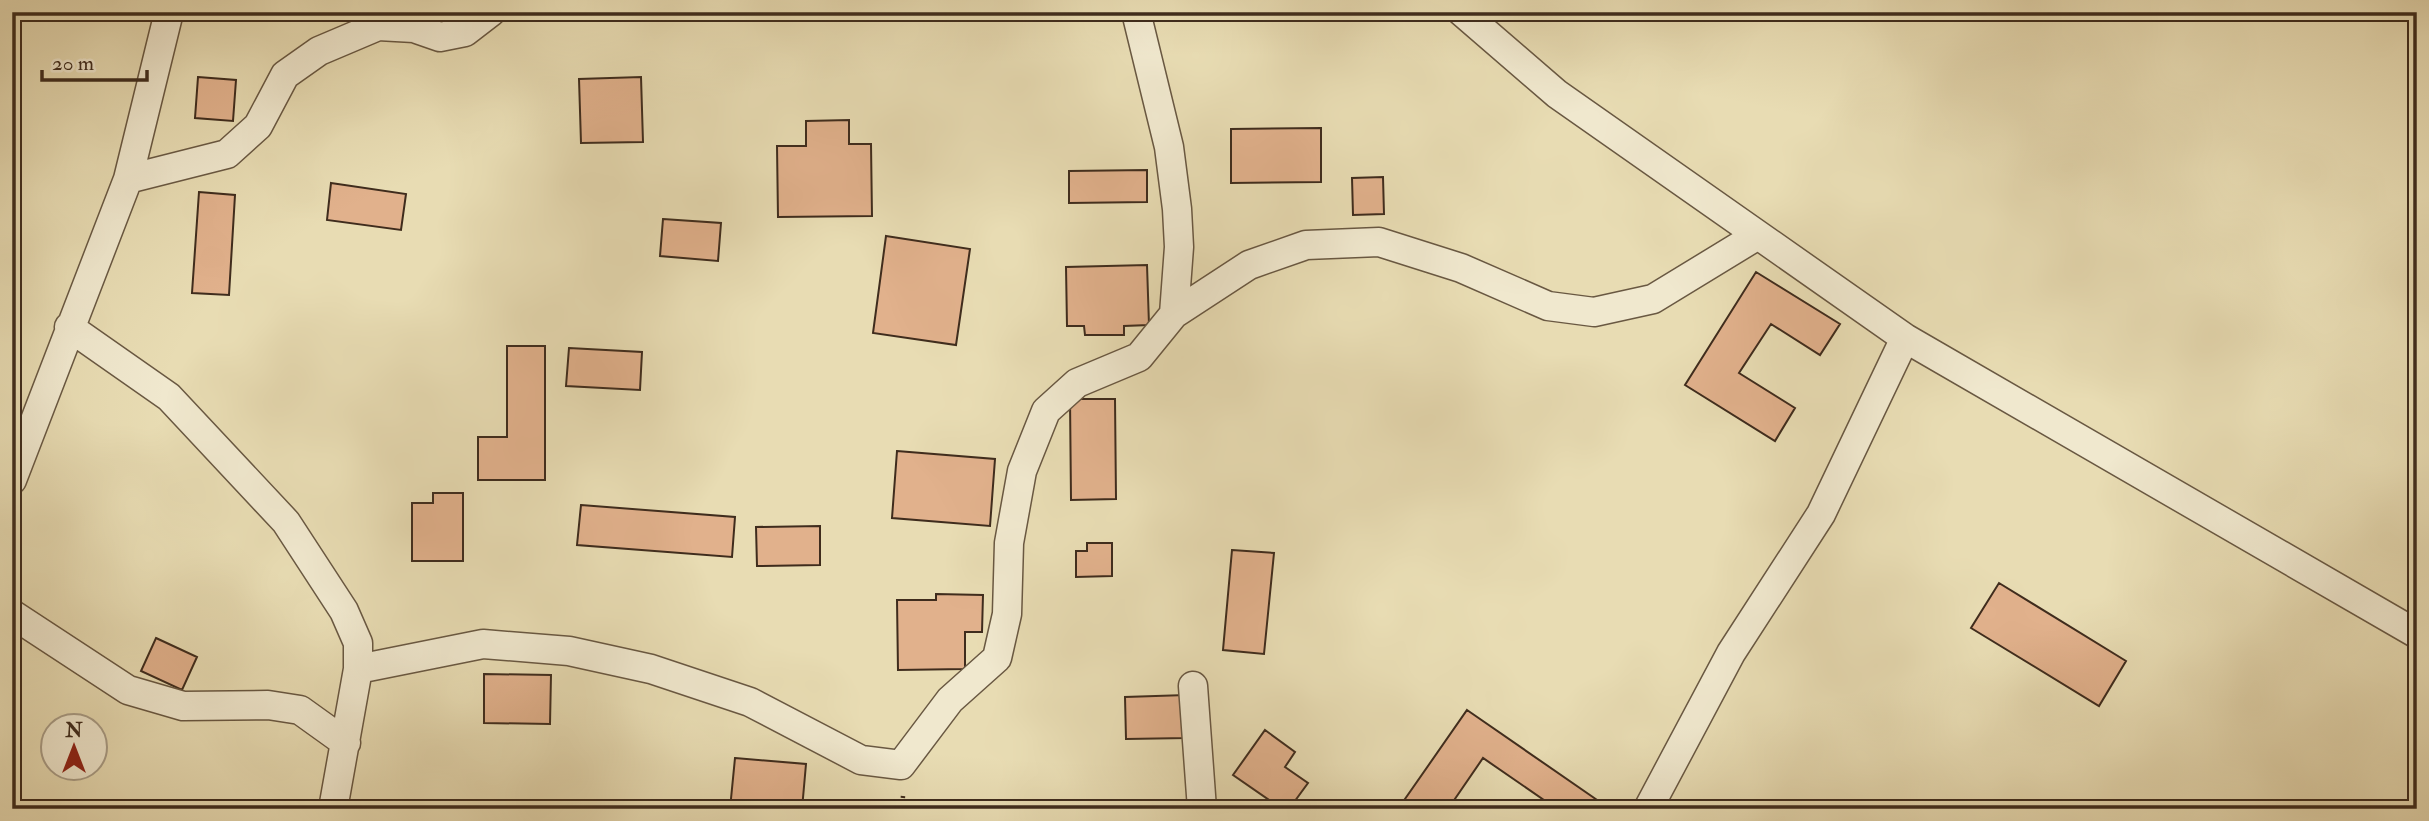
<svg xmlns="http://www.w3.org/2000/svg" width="2429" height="821" viewBox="0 0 2429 821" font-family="'IM FELL Double Pica',serif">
	<rect width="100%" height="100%" fill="#e8dcb3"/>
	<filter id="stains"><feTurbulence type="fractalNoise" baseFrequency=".00286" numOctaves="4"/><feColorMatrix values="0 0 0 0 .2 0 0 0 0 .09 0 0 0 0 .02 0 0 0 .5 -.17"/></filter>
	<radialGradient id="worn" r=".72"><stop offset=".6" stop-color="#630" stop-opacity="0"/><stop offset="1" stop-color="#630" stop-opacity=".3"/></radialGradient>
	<path fill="#e1b18c" stroke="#3f2c1d" stroke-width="2" d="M198 77 236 80 233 121 195 118Z
		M641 77 643 142 581 143 579 79Z
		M849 120V144H871L872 216 778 217 777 146H806V121Z
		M1321 128V182L1231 183V129Z
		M1147 170V202L1069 203V171Z
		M1383 177 1384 214 1353 215 1352 178Z
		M331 183 406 194 401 230 327 220Z
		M199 192 235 195 229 295 192 293Z
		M663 219 721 223 718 261 660 256Z
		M886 236 970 249 956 345 873 333Z
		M1147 265 1149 325 1124 326V335H1085L1084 326H1067L1066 267Z
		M1756 272 1840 324 1820 355 1771 324 1739 373 1795 408 1775 441 1685 385Z
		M507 346H545V480H478V437H507Z
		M569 348 642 352 640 390 566 386Z
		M1070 399H1115L1116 499 1071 500Z
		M897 451 995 459 990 526 892 518Z
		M433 493H463V561H412V503H433Z
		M581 505 735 517 732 557 577 545Z
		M820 526V565L757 566 756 527Z
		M1087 543H1112V576L1076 577V551H1087Z
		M1232 550 1274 553 1264 654 1223 650Z
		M1999 583 2126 661 2099 706 1971 628Z
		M936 594 983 595 982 632H965V669L898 670 897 600H936Z
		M156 638 197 657 182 690 141 671Z
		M484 674 551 675 550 724 484 723Z
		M1186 695 1187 738 1126 739 1125 697Z
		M1467 710 1600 802 1596 809H1557L1483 758 1448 809H1398Z
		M1265 730 1295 752 1285 767 1308 783 1289 809H1282L1233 775Z
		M735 758 806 764 802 809H730Z"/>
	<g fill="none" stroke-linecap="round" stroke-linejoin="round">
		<defs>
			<path id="street" d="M1462 12 1557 94 1905 338 2417 634
				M128 179 227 154 258 126 285 75 319 51 378 26 414 28 440 37 465 32 491 12
				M1174 314 1249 265 1306 245 1379 242 1461 268 1548 306 1594 312 1653 299 1758 235
				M69 327 169 397 286 522 344 611 358 643V669L333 809
				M12 480 128 179 169 12
				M12 614 128 690 183 706 268 705 300 710 346 743
				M358 669 483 644 569 651 651 669 750 702 861 760 901 765 950 700 997 658 1007 614 1009 543 1022 471 1046 411 1077 383 1139 357 1174 314 1179 247 1177 209 1169 147 1136 12
				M1193 686 1202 809
				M1648 809 1731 653 1821 514 1905 338"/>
		</defs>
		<use href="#street" stroke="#695842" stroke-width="31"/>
		<path stroke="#3f2c1d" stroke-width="4.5" stroke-dasharray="2 3.5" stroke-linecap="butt" d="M902 809 903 796"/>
		<use href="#street" stroke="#f0e8ce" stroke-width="28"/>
	</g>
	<rect width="2429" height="821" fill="none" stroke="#e8dcb3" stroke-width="42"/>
	<rect x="14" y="14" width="2401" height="793" fill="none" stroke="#3f2c1d" stroke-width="3.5"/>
	<rect x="21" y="21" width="2387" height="779" fill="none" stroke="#3f2c1d" stroke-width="2"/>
	<g transform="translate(74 747)"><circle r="33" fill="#f0e8ce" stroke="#a99d87" stroke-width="2"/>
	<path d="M0-5L12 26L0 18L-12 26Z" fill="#8f2418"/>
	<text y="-10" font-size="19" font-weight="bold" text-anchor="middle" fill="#3f2c1d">N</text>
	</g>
	<path d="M42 70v10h105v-10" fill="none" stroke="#3f2c1d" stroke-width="3.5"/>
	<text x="52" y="70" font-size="21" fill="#3f2c1d" stroke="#f0e8ce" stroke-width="5" paint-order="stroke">20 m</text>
	<rect width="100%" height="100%" filter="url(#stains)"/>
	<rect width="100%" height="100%" fill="url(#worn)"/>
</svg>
